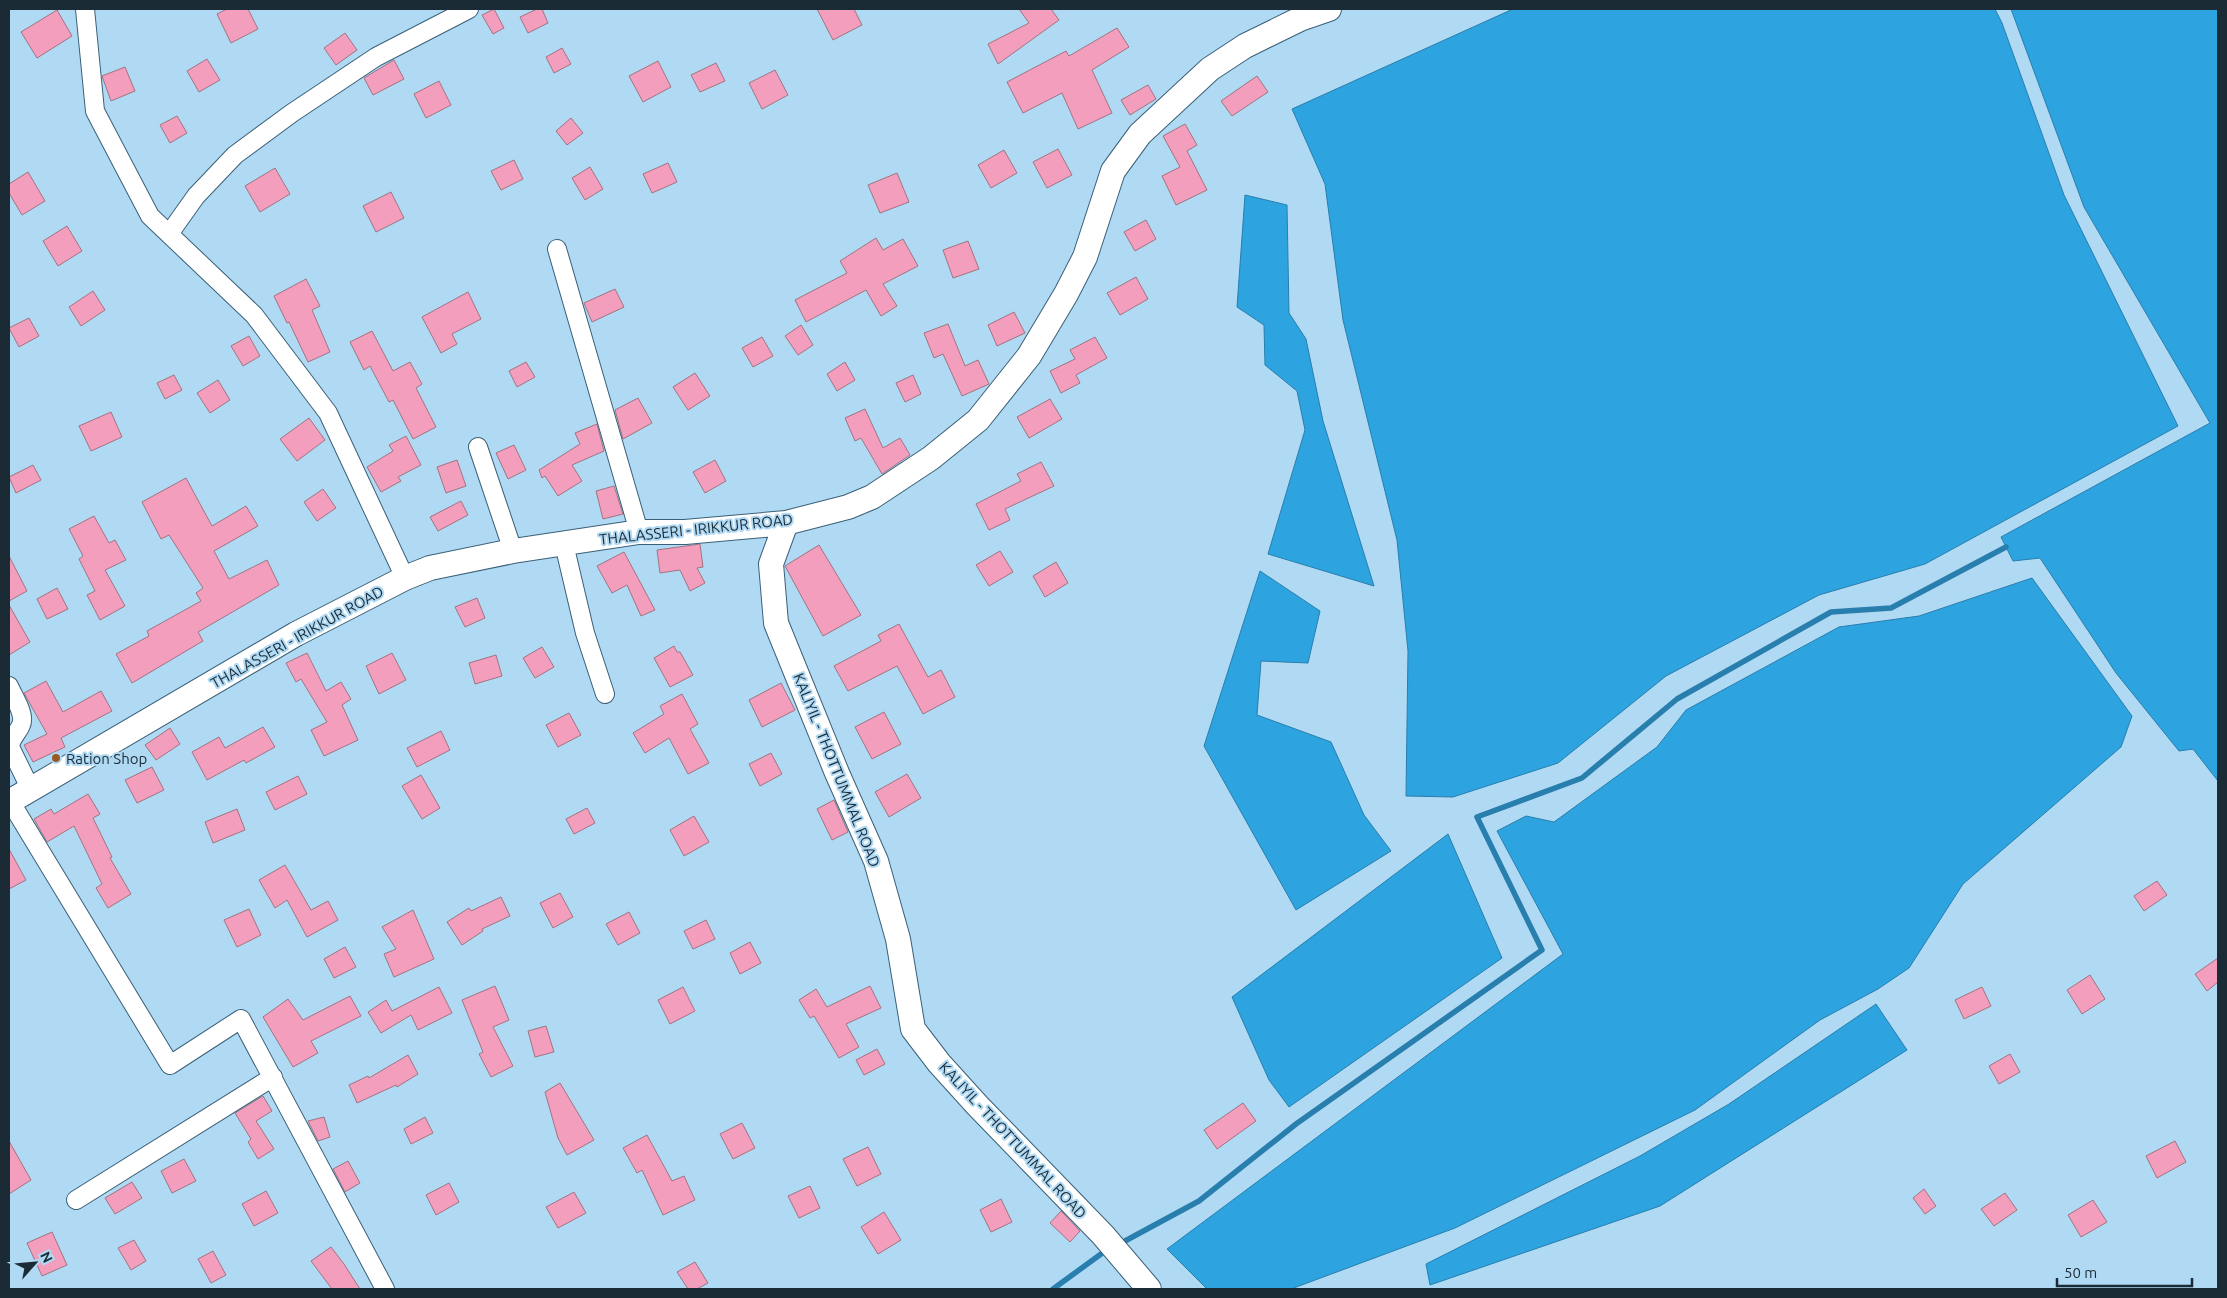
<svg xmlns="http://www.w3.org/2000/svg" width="2227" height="1298" viewBox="0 0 2227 1298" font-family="Ubuntu,sans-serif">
	<rect width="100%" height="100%" fill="#b0d9f4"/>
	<path fill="#2da3e0" stroke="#287fad" d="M1513 9H1995L2002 23 2064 195 2178 426 1925 564 1819 595 1666 676 1558 763 1453 797 1406 796 1408 651 1397 540 1343 320 1325 184 1292 109Z
		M2011 9H2218V781L2193 749 2179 751 2116 673 2040 558 2013 561 2001 537 2210 423 2084 207Z
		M1245 195 1287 205 1289 313 1306 339 1323 421 1374 586 1268 554 1305 430 1297 391 1265 365 1264 325 1237 307Z
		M1260 571 1320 611 1308 663 1261 661 1257 715 1331 742 1364 815 1391 851 1296 910 1204 746Z
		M2032 578 2132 716 2121 747 1963 884 1909 968 1878 989 1820 1020 1695 1110 1455 1228 1291 1289H1207L1167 1249 1563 954 1497 831 1526 816 1554 822 1657 747 1686 710 1839 627 1919 616Z
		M1448 834 1502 958 1289 1107 1269 1080 1232 997Z
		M1876 1004 1907 1050 1660 1206 1430 1285 1426 1264 1640 1156 1729 1104Z"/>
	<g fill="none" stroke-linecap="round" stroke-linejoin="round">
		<path stroke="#287fad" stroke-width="5.5" d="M1125 1241 1199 1201 1296 1124 1542 950 1477 817 1582 778 1677 699 1831 612 1891 608 2006 547
			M1053 1289 1101 1254"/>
	</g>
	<path fill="#f39ebc" stroke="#9f7482" d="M227 9H248L258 29 231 43 217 14Z
		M494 9 504 28 493 34 482 15Z
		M537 9H542L548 23 528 33 520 17Z
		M817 9H854L862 25 833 40Z
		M1019 9H1051L1059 20 998 64 988 44 1029 23Z
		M57 10 72 36 37 58 21 32Z
		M1117 28 1129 47 1092 70 1112 113 1078 129 1062 93 1023 113 1007 82 1066 51 1069 56Z
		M345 33 357 50 336 65 324 48Z
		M562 48 571 64 554 73 546 57Z
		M207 59 220 80 199 92 187 71Z
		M394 60 404 79 373 95 364 78Z
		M658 61 671 87 643 102 629 76Z
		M716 63 725 81 700 92 691 75Z
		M125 67 135 91 111 101 102 76Z
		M775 70 788 95 762 109 749 83Z
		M1257 76 1268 92 1232 116 1221 101Z
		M439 81 451 105 426 118 414 94Z
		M1148 85 1156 99 1130 115 1121 100Z
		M177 116 187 133 170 143 160 125Z
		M571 118 583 133 567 145 556 131Z
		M1185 124 1197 145 1187 151 1207 190 1176 205 1162 176 1180 167 1163 136Z
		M1058 149 1072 175 1047 188 1033 162Z
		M1004 150 1017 173 991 188 978 165Z
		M514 160 523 179 501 190 491 171Z
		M668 163 677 182 652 193 643 174Z
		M590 167 603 189 585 200 572 178Z
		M275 168 290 194 260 212 245 186Z
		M28 172 45 201 22 215 9 193V184Z
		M897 173 909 202 880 213 868 185Z
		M391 192 404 218 376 232 363 206Z
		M1146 220 1156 239 1135 251 1124 232Z
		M67 226 82 251 58 266 43 241Z
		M876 238 883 250 903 239 918 266 883 284 897 306 881 316 866 290 806 322 795 300 847 273 840 261Z
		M968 241 979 269 953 278 943 250Z
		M1136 277 1148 299 1120 315 1107 293Z
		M306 279 320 306 312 310 330 352 308 362 289 322 287 323 274 296Z
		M615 289 624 307 592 322 584 303Z
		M93 291 105 310 81 326 69 307Z
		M468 292 481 319 452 334 457 344 441 353 422 317Z
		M1014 312 1025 333 997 346 988 325Z
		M29 318 39 336 19 347 9 328Z
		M948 324 965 366 978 360 989 384 962 396 943 354 934 358 924 333Z
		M801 325 813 345 798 355 785 336Z
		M372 331 393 371 410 362 422 384 416 388 436 427 413 439 393 400 389 402 370 366 364 370 350 342Z
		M249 336 260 356 243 366 231 346Z
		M762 337 773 356 753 367 742 348Z
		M1095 337 1107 358 1076 375 1080 383 1061 393 1050 371 1075 359 1070 350Z
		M526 362 535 377 517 387 509 371Z
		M845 362 855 380 837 391 827 374Z
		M695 373 710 396 688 410 673 387Z
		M174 375 182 390 165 399 157 383Z
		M913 375 921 394 905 402 896 383Z
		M218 380 230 400 210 413 197 393Z
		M638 398 652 423 623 439 615 410Z
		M1050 399 1062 419 1029 438 1017 417Z
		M865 409 883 448 900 438 910 455 882 474 861 438 855 441 845 418Z
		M111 412 122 437 91 451 79 426Z
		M309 418 325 440 297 461 280 439Z
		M597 424 604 451 572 465 582 481 558 496 545 476 542 478 539 470 580 444 575 433Z
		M406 436 421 465 398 477 401 481 381 492 367 467 393 451 389 445Z
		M514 445 526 470 508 479 496 453Z
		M457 460 466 486 446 493 437 467Z
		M715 460 726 481 705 493 693 472Z
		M1041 462 1054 486 1005 509 1010 520 989 530 976 504 1021 481 1017 474Z
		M33 465 41 480 16 493 9 477Z
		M186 478 212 526 246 506 258 526 214 551 229 579 267 560 279 585 198 632 203 641 132 683 116 654 149 636 147 631 201 601 196 593 203 588 169 535 161 539 142 502Z
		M614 486 623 514 603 519 596 491Z
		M323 489 336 508 317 521 304 502Z
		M461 501 468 515 438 531 430 517Z
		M94 516 109 543 115 540 126 560 105 570 125 606 100 620 87 595 95 591 79 559 83 556 69 529Z
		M700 544 703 567 697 568 705 583 690 591 680 570 660 573 657 550Z
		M819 545 861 615 823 636 785 566Z
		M1000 551 1013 572 989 586 976 565Z
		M624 552 655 610 641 616 627 585 612 593 597 566Z
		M9 556 27 591 9 601Z
		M1056 562 1068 583 1045 597 1033 576Z
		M57 588 68 609 47 619 37 599Z
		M477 598 485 618 465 627 455 607Z
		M9 605 30 642 9 655Z
		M899 624 928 677 941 670 955 697 923 714 897 666 848 691 834 666 881 641 878 635Z
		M674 646 677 652H680L693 675 670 687 654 658Z
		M542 647 554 667 535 678 523 658Z
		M307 653 326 691 341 682 351 699 342 705 358 740 324 756 311 730 327 722 301 679 296 682 286 663Z
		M392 653 406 680 379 694 366 666Z
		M496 655 502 676 475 684 469 663Z
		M46 681 63 712 101 691 112 711 61 738 65 747 33 762 24 745 47 734 24 693Z
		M781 683 795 710 762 727 749 700Z
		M682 694 698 724 690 729 709 763 688 774 669 738 645 753 633 733 664 714 660 706Z
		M884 712 901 744 872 759 855 727Z
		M569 713 581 735 558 747 546 725Z
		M263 727 275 747 246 763 244 760 207 780 192 752 219 737 225 748Z
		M170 728 180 744 156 760 145 745Z
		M441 731 450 750 417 767 407 748Z
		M771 753 782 774 760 786 749 764Z
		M152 767 164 790 137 803 125 780Z
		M907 774 921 798 889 817 875 792Z
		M421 775 440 808 422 819 402 786Z
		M298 776 307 794 275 810 266 792Z
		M88 794 100 814 93 818 112 857 110 858 131 894 108 908 96 888 102 884 74 826 47 842 34 819 51 809 54 814Z
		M834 800 848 832 832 840 817 809Z
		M587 808 595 823 574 834 566 819Z
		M237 809 245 830 213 843 205 822Z
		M694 816 709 842 684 856 670 830Z
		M9 849 26 880 9 889Z
		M285 865 311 910 328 901 338 920 307 937 287 900 275 908 259 880Z
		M2157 881 2167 895 2144 911 2134 896Z
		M560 893 573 917 553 928 540 903Z
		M501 897 510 916 482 929 483 931 462 945 447 922 469 908 471 911Z
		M249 909 261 935 237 947 224 920Z
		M413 910 434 959 394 977 384 954 396 949 382 927Z
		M629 912 640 933 618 945 606 924Z
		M706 920 715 939 693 949 684 931Z
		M750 942 761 963 740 974 730 953Z
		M345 947 356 967 334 978 324 959Z
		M2218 958V982L2207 991 2195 974Z
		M2090 975 2105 999 2082 1014 2067 990Z
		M495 986 509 1020 493 1027 513 1066 491 1077 479 1054 483 1052 462 1000Z
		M870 986 881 1008 846 1024 859 1047 839 1058 814 1016 810 1018 799 1000 816 989 827 1007Z
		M439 987 452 1013 418 1030 411 1015 381 1033 368 1012 386 1000 392 1011Z
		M683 987 695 1011 670 1024 658 1000Z
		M1982 987 1991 1006 1964 1019 1955 1000Z
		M350 996 361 1016 311 1041 318 1053 293 1067 263 1017 288 999 303 1020Z
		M546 1026 554 1052 535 1057 528 1031Z
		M877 1049 885 1064 864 1075 856 1060Z
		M2010 1054 2020 1072 1999 1084 1989 1066Z
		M408 1055 418 1074 397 1087 396 1085 357 1103 349 1085 368 1076 369 1078Z
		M560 1083 594 1140 567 1155 558 1138 545 1092Z
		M263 1096 272 1111 256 1121 274 1149 258 1159 248 1142 251 1139 235 1113Z
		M1243 1103 1256 1121 1217 1149 1204 1130Z
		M324 1117 330 1137 318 1141 308 1121Z
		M425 1117 433 1133 411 1144 404 1129Z
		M742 1123 755 1148 733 1159 720 1134Z
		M647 1135 672 1181 684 1176 695 1200 663 1215 642 1170 637 1173 623 1148Z
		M9 1141 31 1180 9 1194Z
		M2175 1141 2186 1162 2157 1178 2146 1156Z
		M868 1147 881 1174 857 1186 843 1159Z
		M184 1159 196 1181 172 1193 161 1171Z
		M348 1161 360 1183 345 1192 333 1169Z
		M132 1182 142 1198 115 1214 105 1198Z
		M449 1183 459 1202 436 1215 426 1195Z
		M810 1186 820 1208 799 1218 788 1196Z
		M1924 1189 1936 1206 1925 1214 1913 1198Z
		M266 1191 278 1213 254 1226 242 1204Z
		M574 1192 586 1213 558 1228 546 1207Z
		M2005 1193 2017 1210 1994 1226 1981 1209Z
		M1001 1199 1012 1222 991 1232 980 1210Z
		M2093 1200 2107 1222 2081 1237 2068 1215Z
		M1061 1211 1080 1231 1070 1242 1050 1223Z
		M884 1212 901 1240 878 1254 861 1227Z
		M52 1232 67 1265 42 1276 27 1243Z
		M134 1240 146 1261 131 1270 118 1248Z
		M331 1247 344 1264 360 1289H332L311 1261Z
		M213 1251 226 1275 211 1283 198 1259Z
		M695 1262 708 1283 697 1289H688L677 1272Z"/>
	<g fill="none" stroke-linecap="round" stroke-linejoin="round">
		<defs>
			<path id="street" d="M85 9 95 111 150 216 254 315 328 413 405 578
				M169 234 196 196 235 155 292 113 376 57 469 9
				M557 249 639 532
				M478 447 513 551
				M564 544 585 633 605 694
				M9 686C13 696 26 714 21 725 18 733 11 737 10 747L31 790
				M10 801 170 1065 241 1019 385 1289
				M76 1200 273 1077"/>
			<path id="secondary" d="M786 523 771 564 776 623 837 773 876 861 898 939 913 1029 939 1063 977 1105 1103 1235 1149 1289
				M9 802 296 634 405 578 430 568 513 551 639 532H685L786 523 848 507 872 497 931 458 978 420 1029 356 1066 294 1085 257 1113 171 1140 134 1210 69 1245 46 1300 19 1329 9"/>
		</defs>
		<use href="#street" stroke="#3a6077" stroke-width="20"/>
		<use href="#secondary" stroke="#3a6077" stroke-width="26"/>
		<use href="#street" stroke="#fff" stroke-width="18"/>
		<use href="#secondary" stroke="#fff" stroke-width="24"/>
	</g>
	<circle fill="#9a5a24" stroke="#b0d9f4" stroke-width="2" cx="56" cy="758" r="5"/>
	<g text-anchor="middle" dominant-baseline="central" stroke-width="4" stroke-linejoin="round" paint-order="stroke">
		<g font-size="15" fill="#1b2b35" stroke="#b0d9f4">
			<text transform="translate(696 529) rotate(-6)">THALASSERI - IRIKKUR ROAD</text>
			<text transform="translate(297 637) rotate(-29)">THALASSERI - IRIKKUR ROAD</text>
			<text transform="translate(837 770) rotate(68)">KALIYIL - THOTTUMMAL ROAD</text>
			<text transform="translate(1013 1140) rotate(47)">KALIYIL - THOTTUMMAL ROAD</text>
		</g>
		<g font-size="15" fill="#1b2b35" stroke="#b0d9f4" text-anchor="start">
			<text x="66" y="758">Ration Shop</text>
		</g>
	</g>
	<rect width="2227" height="1298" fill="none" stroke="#1b2b35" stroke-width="20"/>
	<g transform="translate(35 1263) rotate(63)" stroke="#b0d9f4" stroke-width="4" paint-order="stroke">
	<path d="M0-4L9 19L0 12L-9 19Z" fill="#1b2b35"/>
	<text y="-8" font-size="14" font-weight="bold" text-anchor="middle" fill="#1b2b35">N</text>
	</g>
	<path d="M2057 1278v8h135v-8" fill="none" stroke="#1b2b35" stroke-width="2.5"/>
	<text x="2064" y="1278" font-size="15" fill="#1b2b35" stroke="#b0d9f4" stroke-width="4" paint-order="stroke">50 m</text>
</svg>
